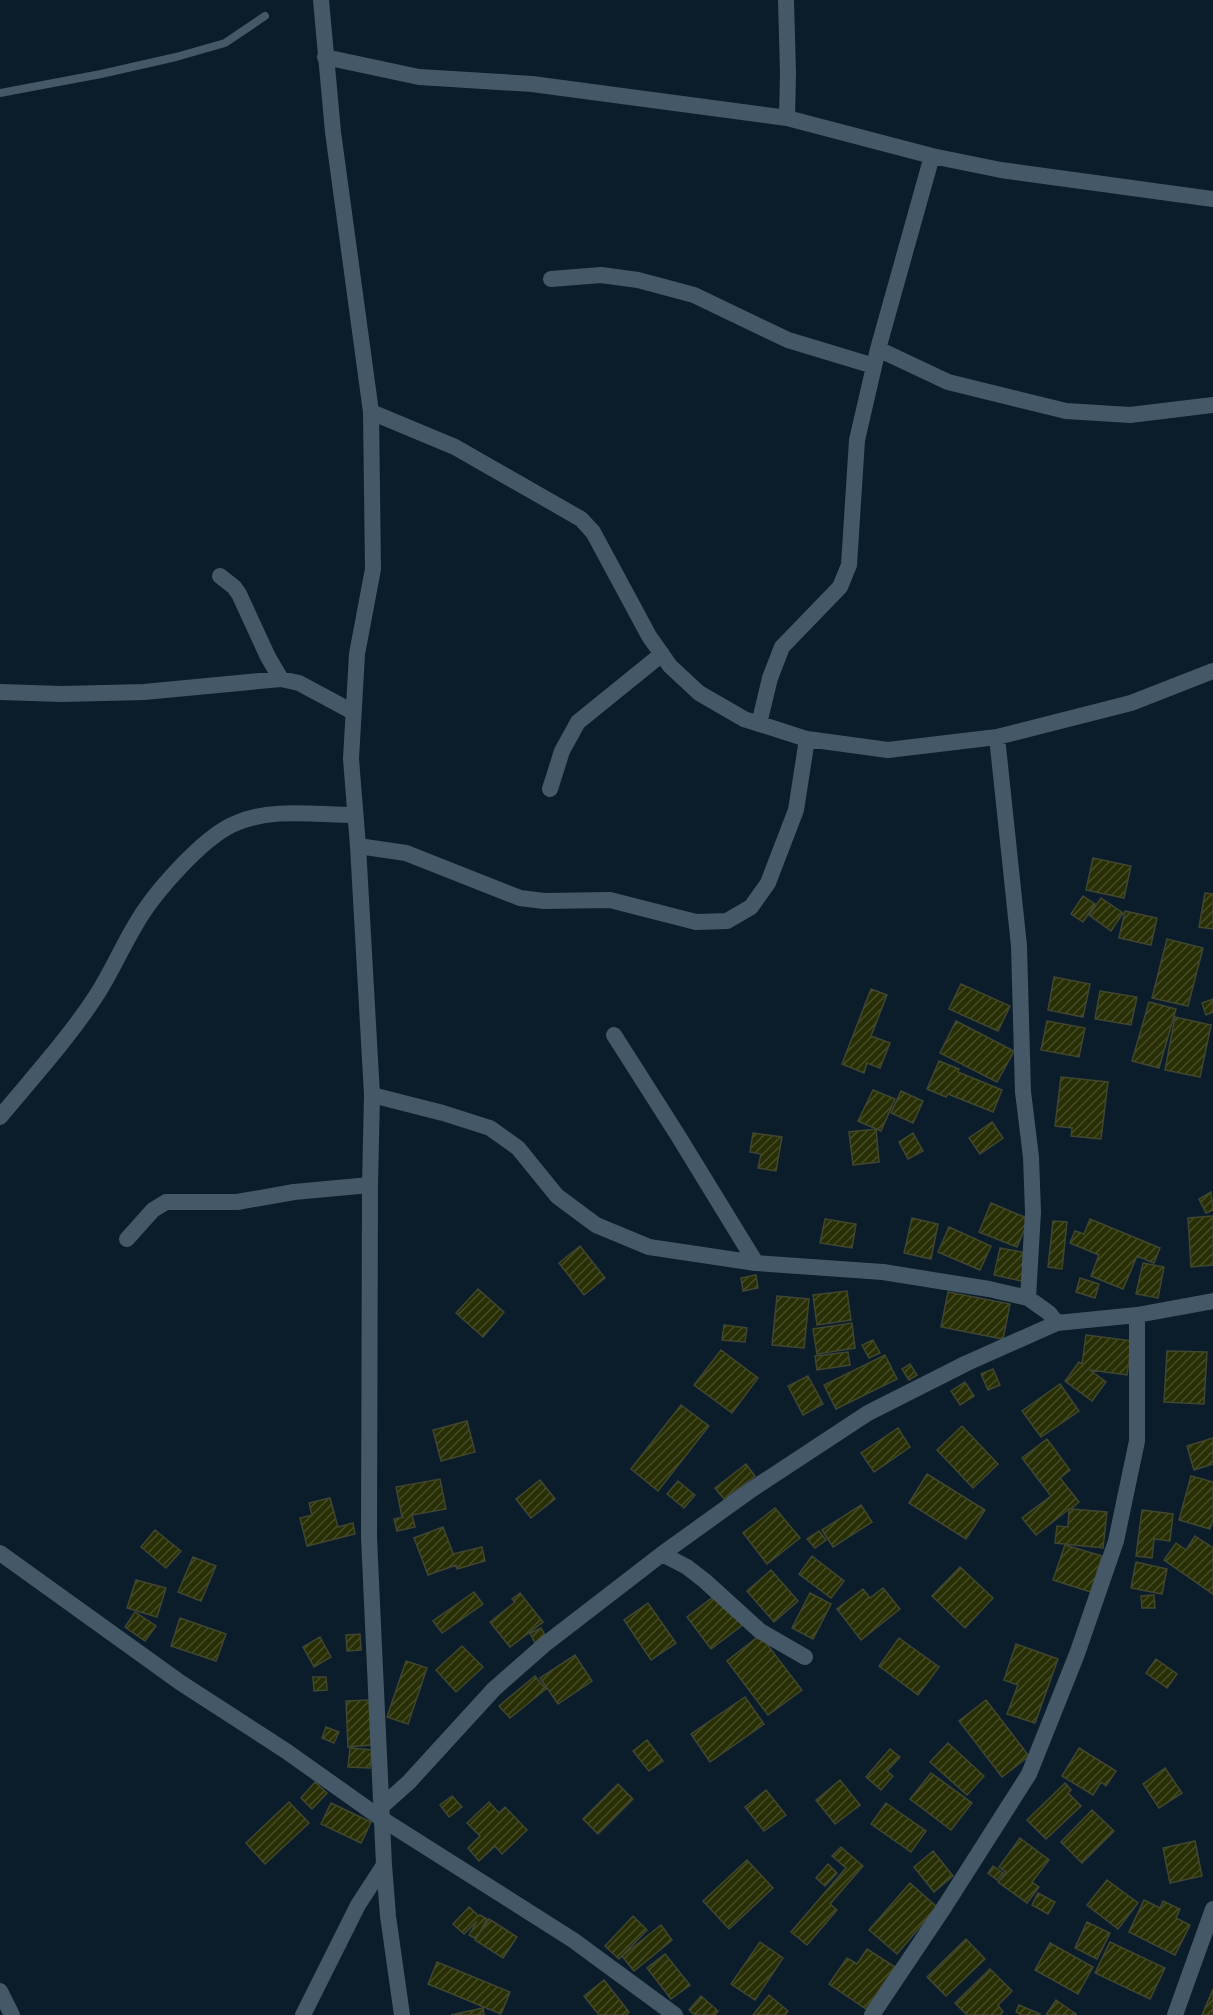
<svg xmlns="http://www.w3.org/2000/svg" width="1213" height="2015" viewBox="0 0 1213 2015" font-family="Arial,sans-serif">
	<defs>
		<pattern id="building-hatch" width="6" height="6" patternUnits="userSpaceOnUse" patternTransform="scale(1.5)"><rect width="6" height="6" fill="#292f04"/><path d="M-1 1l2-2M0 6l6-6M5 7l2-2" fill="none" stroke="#474c28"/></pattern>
	</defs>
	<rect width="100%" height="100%" fill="#0b1d2a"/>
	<path fill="url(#building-hatch)" stroke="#414631" stroke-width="1.5" d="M1093 858 1131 866 1124 898 1086 890Z
		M1205 893 1213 894V929L1199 927Z
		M1083 896 1095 904 1083 922 1071 914Z
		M1101 898 1123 913 1111 931 1089 915Z
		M1125 911 1157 918 1151 945 1119 938Z
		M1167 939 1203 948 1188 1006 1152 998Z
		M1054 977 1090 984 1083 1017 1048 1010Z
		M961 984 1010 1006 998 1031 949 1009Z
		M871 989 887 995 871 1036 890 1043 880 1068 867 1063 864 1073 842 1064Z
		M1100 991 1137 997 1131 1025 1095 1019Z
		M1213 999V1012L1206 1015 1202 1003Z
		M1149 1002 1176 1009 1159 1068 1132 1061Z
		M1175 1017 1211 1025 1200 1077 1165 1070Z
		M956 1021 1014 1051 997 1082 940 1053Z
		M1047 1021 1085 1028 1079 1057 1041 1050Z
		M939 1061 959 1069 958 1072 1002 1090 993 1112 948 1094 946 1097 927 1089Z
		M1061 1077 1108 1082 1101 1139 1071 1136 1072 1128 1055 1126Z
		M873 1090 895 1099 881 1131 858 1121Z
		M901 1091 923 1101 913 1123 891 1113Z
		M992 1122 1003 1138 980 1154 969 1138Z
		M876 1129 879 1162 853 1165 849 1132Z
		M753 1133 782 1137 776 1171 758 1168 761 1154 750 1152Z
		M913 1133 923 1151 908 1159 899 1142Z
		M1211 1192 1213 1210 1206 1213 1199 1199Z
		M991 1203 1029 1219 1017 1247 979 1232Z
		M1213 1216V1265L1191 1267 1188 1218Z
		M912 1218 938 1224 931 1259 904 1253Z
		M825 1219 856 1224 852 1248 820 1243Z
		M1090 1219 1160 1248 1154 1263 1137 1256 1123 1289 1091 1276 1099 1255 1070 1243 1075 1231 1084 1234Z
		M1053 1221 1067 1222 1062 1269 1048 1267Z
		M949 1227 991 1246 980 1270 938 1252Z
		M580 1246 605 1278 584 1295 559 1263Z
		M1000 1248 1027 1253 1022 1281 994 1275Z
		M1143 1263 1164 1267 1158 1298 1136 1294Z
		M756 1275 758 1288 743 1291 741 1278Z
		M1080 1278 1099 1284 1095 1298 1076 1292Z
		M478 1289 504 1312 483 1337 456 1313Z
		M847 1291 851 1320 817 1325 813 1295Z
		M948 1292 1010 1304 1003 1339 941 1327Z
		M777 1296 809 1299 804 1348 772 1345Z
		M852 1323 855 1348 817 1354 813 1329Z
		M724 1325 747 1328 745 1342 722 1340Z
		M1086 1335 1132 1341 1127 1375 1090 1370 1106 1382 1092 1401 1065 1381 1079 1362 1082 1364Z
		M873 1340 880 1353 869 1358 862 1345Z
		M721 1350 758 1378 732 1413 694 1385Z
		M1167 1351 1207 1352 1204 1404 1164 1402Z
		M848 1352 850 1365 817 1370 815 1356Z
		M885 1355 897 1379 836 1409 824 1385Z
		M910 1364 917 1375 909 1380 902 1369Z
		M993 1369 1000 1385 988 1390 981 1374Z
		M808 1376 823 1404 803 1415 788 1386Z
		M965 1382 974 1396 960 1405 951 1391Z
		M1060 1384 1079 1411 1041 1437 1022 1411Z
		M681 1405 709 1426 658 1491 631 1469Z
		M467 1421 475 1452 441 1461 433 1430Z
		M962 1426 998 1464 973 1488 937 1450Z
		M898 1428 910 1447 874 1472 861 1453Z
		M1213 1438V1464L1194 1470 1187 1446Z
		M1047 1439 1070 1470 1060 1478 1079 1502 1071 1509 1107 1512 1103 1548 1055 1543 1057 1526 1068 1527 1069 1509 1036 1535 1022 1518 1051 1496 1022 1458Z
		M746 1464 755 1476 724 1499 715 1488Z
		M927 1474 985 1510 966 1539 909 1503Z
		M1191 1476 1213 1482V1519L1210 1529 1179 1520Z
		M440 1479 446 1509 412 1515 415 1527 397 1531 394 1519 404 1517H402L396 1487Z
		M540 1480 555 1499 531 1518 516 1499Z
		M678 1481 695 1495 684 1508 667 1494Z
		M330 1498 338 1527 353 1523 355 1534 307 1546 300 1518 312 1515 309 1503Z
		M861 1505 872 1522 833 1547 822 1530Z
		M775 1508 800 1538 767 1564 743 1533Z
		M1142 1510 1173 1514 1170 1541 1154 1539 1152 1558 1136 1556Z
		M443 1527 454 1556 453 1554 482 1547 485 1561 457 1569 456 1565 428 1575 414 1538Z
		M155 1530 181 1551 166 1568 141 1547Z
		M819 1531 826 1540 815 1548 807 1539Z
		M1195 1536 1213 1548V1594L1164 1560 1176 1543 1186 1550Z
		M1065 1545 1102 1556 1091 1592 1053 1580Z
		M812 1556 844 1581 831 1598 799 1574Z
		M193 1557 216 1566 201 1601 178 1592Z
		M1136 1562 1167 1569 1162 1594 1131 1588Z
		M960 1567 993 1598 965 1628 932 1596Z
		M771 1570 798 1601 774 1622 747 1591Z
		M136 1580 166 1588 157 1617 127 1608Z
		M883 1588 900 1609 861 1640 837 1609 863 1589 870 1598Z
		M721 1591 745 1623 711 1649 687 1617Z
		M474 1592 483 1604 442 1633 433 1621Z
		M520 1593 543 1622 510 1647 490 1622 515 1602 512 1599Z
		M810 1593 831 1604 813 1639 792 1628Z
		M1154 1595 1155 1608H1142L1141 1596Z
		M648 1603 676 1643 651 1660 624 1620Z
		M135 1612 156 1626 145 1641 125 1627Z
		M180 1618 226 1634 216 1661 171 1646Z
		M541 1628 546 1637 535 1643 530 1633Z
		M360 1634 361 1650 347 1651 346 1635Z
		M760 1635 802 1690 768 1715 727 1661Z
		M320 1637 331 1657 314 1667 303 1647Z
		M899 1638 939 1667 918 1695 879 1666Z
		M1016 1644 1058 1659 1035 1723 1007 1714 1018 1685 1004 1680Z
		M462 1646 483 1667 456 1692 436 1670Z
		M575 1655 592 1681 558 1704 540 1678Z
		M1156 1659 1177 1674 1167 1688 1146 1673Z
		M406 1661 427 1668 408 1724 387 1717Z
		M535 1676 546 1689 510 1718 499 1706Z
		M313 1677H326L327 1690 314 1691Z
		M745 1697 764 1724 710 1762 691 1734Z
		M369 1700 371 1745 348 1747 346 1701Z
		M986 1700 1029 1756 1002 1777 959 1721Z
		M326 1727 339 1732 334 1743 322 1738Z
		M647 1740 663 1761 649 1771 633 1751Z
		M948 1743 984 1776 967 1795 930 1762Z
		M350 1748 372 1750 370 1768 348 1767Z
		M1079 1748 1116 1771 1106 1786 1101 1782 1093 1795 1062 1776Z
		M890 1749 900 1757 887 1771 893 1776 881 1790 866 1777Z
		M1165 1768 1182 1793 1159 1808 1143 1784Z
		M931 1773 972 1803 951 1830 910 1799Z
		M840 1780 860 1805 835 1824 816 1800Z
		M315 1782 327 1793 312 1809 301 1798Z
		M1065 1783 1071 1790 1068 1793 1081 1806 1046 1839 1027 1820Z
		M618 1784 633 1799 598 1834 583 1819Z
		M766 1790 786 1815 764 1831 745 1807Z
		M452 1796 462 1807 449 1817 440 1805Z
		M289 1802 309 1823 265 1864 246 1843Z
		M489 1802 499 1813 505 1807 527 1830 502 1854 495 1846 479 1861 468 1848 480 1836 467 1823Z
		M331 1803 371 1822 361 1843 321 1824Z
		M886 1803 926 1831 911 1852 871 1824Z
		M1092 1810 1114 1831 1082 1863 1061 1842Z
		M1020 1838 1049 1860 1032 1882 1039 1887 1027 1903 998 1882 1006 1872 999 1867Z
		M1195 1841 1202 1876 1170 1883 1163 1848Z
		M841 1847 863 1866 830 1904 837 1910 807 1945 791 1932 846 1868 832 1856Z
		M933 1851 953 1876 934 1892 914 1867Z
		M747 1860 773 1888 729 1929 703 1901Z
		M828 1864 837 1873 825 1886 816 1878Z
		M993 1866 1003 1873 997 1880 988 1873Z
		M1107 1880 1138 1903 1118 1929 1087 1905Z
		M910 1883 937 1907 897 1954 869 1930Z
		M1038 1893 1055 1902 1048 1914 1032 1905Z
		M1144 1900 1160 1908 1163 1901 1180 1909 1176 1918 1190 1925 1175 1955 1129 1932Z
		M469 1907 479 1916 480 1915 487 1919 476 1939 469 1935 477 1921 464 1934 453 1924Z
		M633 1916 647 1930 619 1959 605 1946Z
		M489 1919 517 1937 503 1958 475 1940Z
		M1087 1922 1110 1933 1097 1959 1075 1948Z
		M661 1925 672 1940 634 1971 622 1956Z
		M966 1939 985 1959 946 1996 927 1977Z
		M760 1942 783 1958 755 2000 731 1984Z
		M1110 1942 1165 1968 1150 1999 1095 1973Z
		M1050 1943 1093 1967 1078 1994 1035 1970Z
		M867 1949 895 1967 866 2009 829 1984 847 1958 857 1964Z
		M665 1954 690 1985 671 1999 647 1968Z
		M437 1962 510 1992 501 2014 428 1984Z
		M990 1969 1012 1991 998 2005 1003 2012 1000 2015H967L955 2003Z
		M604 1980 629 2012 626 2015H599L584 1996Z
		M1213 1989V2015H1202Z
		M769 1995 788 2011 785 2015H753Z
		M701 1996 718 2011 715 2015H695L689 2010Z
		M1056 2000 1076 2014 1075 2015H1046Z
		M1019 2005 1040 2014 1039 2015H1021L1016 2012Z
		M483 2008 484 2015H451Z"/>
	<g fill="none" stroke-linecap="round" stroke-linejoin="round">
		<path stroke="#455867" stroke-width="8" d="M0 93 101 74 176 57 225 43 265 16"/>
		<path stroke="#455867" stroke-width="16" d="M786 0 788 73 787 118
			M325 57 419 77 532 84 787 118 932 156 1001 170 1213 199
			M551 279 601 275 638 280 694 295 788 340 874 366
			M878 349 948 382 1066 411 1130 415 1213 405
			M371 412 455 447 581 519 593 532 649 636 670 666 699 693 744 719 807 739 888 750 997 737 1131 703 1213 671
			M220 576 234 587 239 594 268 657 281 679
			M0 692 62 694 144 692 281 679 299 683 353 712
			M759 724 770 678 782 647 840 587 849 565 857 440 878 349 932 156
			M997 737 1019 946 1023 1092 1031 1157 1033 1212 1028 1298
			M550 789 562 751 578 722 662 654
			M358 846 406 853 520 898 544 901 610 900 696 922 727 921 751 907 768 883 796 810 807 739
			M614 1035 677 1134 756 1263
			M372 1095 443 1113 490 1128 518 1148 557 1196 596 1225 649 1247 756 1263 883 1272 989 1289 1028 1298 1049 1313 1057 1323
			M0 1117C33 1077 68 1039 96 996 111 973 122 947 136 924 153 894 202 838 234 824 271 807 315 815 355 815
			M127 1239 153 1210 166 1202H237L294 1192 370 1185
			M0 1553 181 1683 286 1751 382 1819 573 1940 675 2015
			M662 1554 687 1567 705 1581 760 1631 805 1657
			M381 1807 409 1782 494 1689 544 1645 662 1554 751 1490 868 1413 967 1363 1057 1323 1137 1315 1213 1301
			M0 1991 12 2015
			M303 2015 358 1905 384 1865
			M872 2015 945 1906 1029 1774 1077 1654 1116 1541 1137 1441V1315
			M1175 2015 1213 1909"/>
		<path stroke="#455867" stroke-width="16" d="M321 0 333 132 371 412 373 569 357 654 351 759 358 846 372 1095 370 1185 369 1537 384 1865 388 1916 402 2015"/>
	</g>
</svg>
